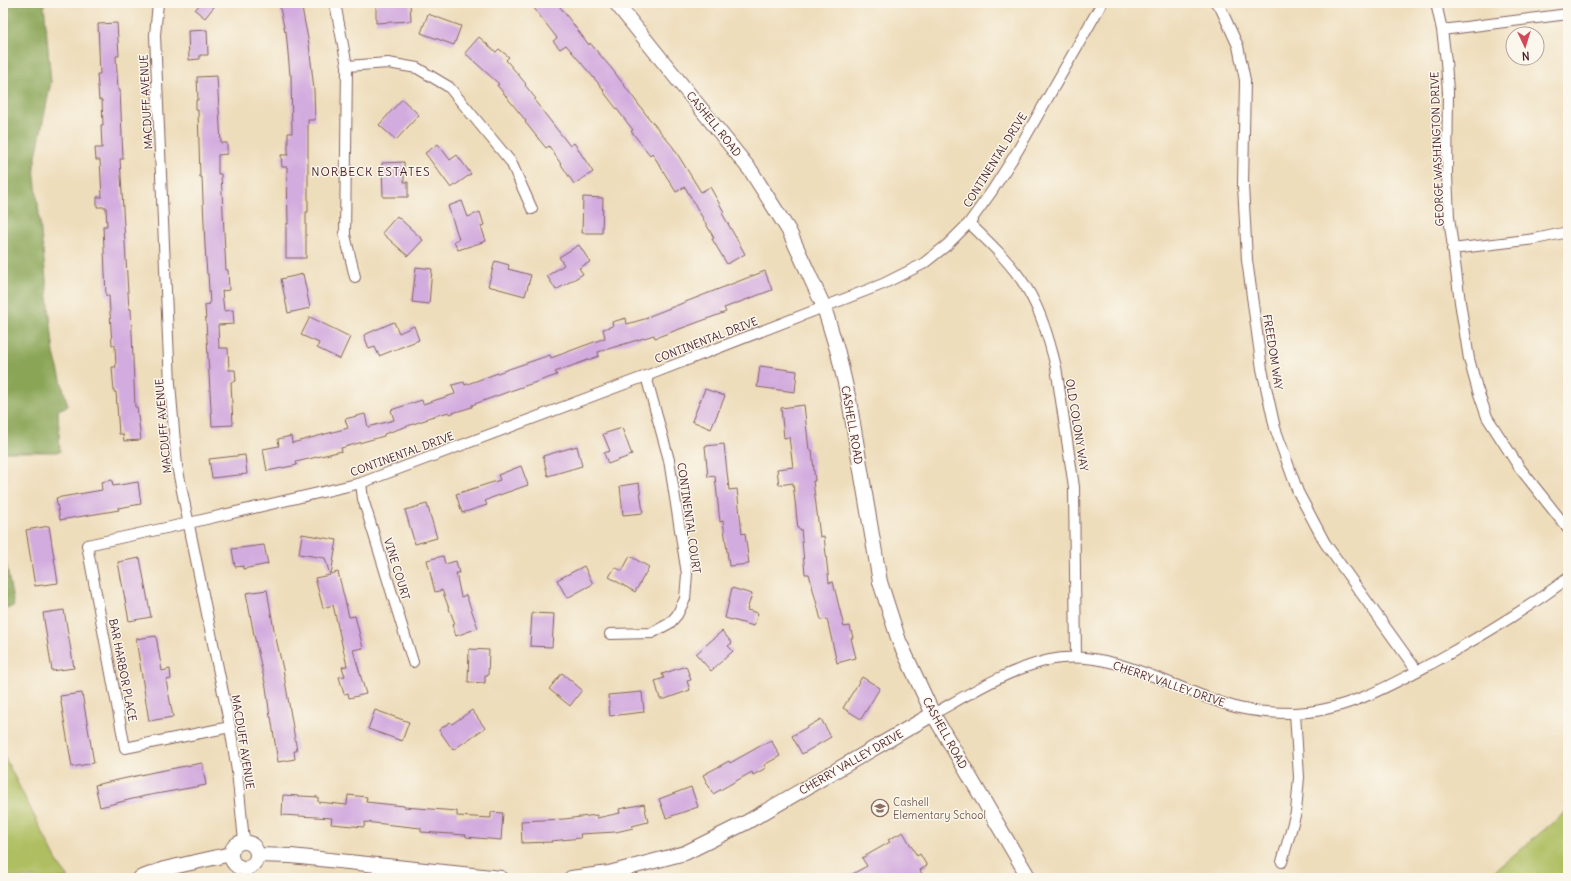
<svg xmlns="http://www.w3.org/2000/svg" width="1571" height="881" viewBox="0 0 1571 881" font-family="Delius,sans-serif">
	<rect width="100%" height="100%" fill="#fbf7ec"/>
	<filter id="ink" filterUnits="userSpaceOnUse"><feTurbulence type="fractalNoise" baseFrequency=".025" numOctaves="2"/><feDisplacementMap in="SourceGraphic" scale="8" xChannelSelector="R" yChannelSelector="G"/><feConvolveMatrix kernelMatrix="1 2 1 2 8 2 1 2 1" color-interpolation-filters="sRGB"/></filter>
	<filter id="wash" filterUnits="userSpaceOnUse"><feTurbulence type="fractalNoise" baseFrequency=".012" numOctaves="4" result="noise"/><feDisplacementMap in="SourceGraphic" scale="16" xChannelSelector="R" yChannelSelector="G"/><feGaussianBlur stdDeviation="0.9" result="paint"/><feColorMatrix in="noise" values="0 0 0 0 0 0 0 0 0 0 0 0 0 0 0 0 0 1.4 0 .05"/><feComposite in="paint" operator="in"/></filter>
	<g filter="url(#wash)">
		<rect width="100%" height="100%" fill="#edb"/>
		<path fill="#aebe61" stroke="#7c6e46" d="M3 754 59 865 69 878H3Z
			M1568 810V878H1486Z"/>
		<path fill="#8aa557" stroke="#6a6241" d="M3 3H44L51 82 34 167 54 353 68 406 58 410 60 452H3Z
			M3 547 14 606 3 610Z"/>
		<g id="blocks">
			<path fill="#d3acdf" d="M201 3H217L205 18 195 10Z
				M279 3H301L309 44 314 90 315 120H308V212H306V258H286V224H288L287 167H282L281 155H288V133H292L291 75H290L286 31 285 32Z
				M376 3H410L411 21 376 23Z
				M530 3H557L589 45 590 43 612 69 648 117 673 147 701 192 710 187 724 212 722 213 745 254 727 264 712 239 714 238 685 187 676 192 652 153 650 155 631 131 633 130 603 91 604 90 566 45 560 49 553 41 557 38Z
				M428 14 461 26 454 45 421 33Z
				M117 23 119 56H116L118 90H120L123 159H120L129 309H131L135 407H137L141 440 124 441 123 434H119L116 392H114L112 367H116L115 345H112L109 296H106L103 226H107L106 207H97V197H102L100 160H96L95 148H102L101 125H103L102 100H99L97 74H100L98 24Z
				M207 30 208 55H200V59L189 60 188 31Z
				M479 37 496 52 499 49 509 57 506 60 526 84 525 85 536 99 534 100 570 146 574 143 593 172 574 184 549 146 546 148 525 122 526 121 497 85 499 84 465 53Z
				M217 76 221 143H227V154L218 155V174H221L226 270H228L229 290 222 291 224 311 233 310 234 324 218 325 219 348H228L229 370H235L236 381 231 382 233 425 212 426 205 305 210 304 208 274H207L205 246 202 177H200L198 110H196V100H198L197 77Z
				M402 99 419 115 396 140 379 125Z
				M438 144 450 160 457 155 471 174 451 188 425 153Z
				M404 162V182H408V197H383L382 163Z
				M583 197 603 198 602 233H582Z
				M462 201 468 217 480 212 484 225 481 226 486 241 458 250 454 241 459 239 448 206Z
				M397 216 423 240 408 256 382 233Z
				M579 245 590 262 579 268 583 274 556 290 547 276 564 265 559 257Z
				M495 261 509 265 508 269 531 275 525 296 488 286Z
				M416 267 432 269 429 304 412 302Z
				M765 271 772 290 724 308 726 312 655 338 654 335 598 352 599 356 555 372 557 375 513 390 472 405V407L449 414V412L427 418 428 419 384 434V436L341 448 342 451 296 462 297 465 267 471 263 449 279 446 278 439 291 436 292 443 348 428 345 419 365 414 368 427 394 420 391 410 422 400 423 404 455 394 452 385 464 382 465 385 506 370 550 355 551 358 605 338 603 329 613 326 612 322 626 318 627 324 648 318 647 317Z
				M303 274 310 308 288 313 281 279Z
				M310 317 350 337 340 359 317 348 319 343 301 335Z
				M394 322 399 333 414 326 419 340 379 356 375 347 369 349 364 335Z
				M760 366 797 371 795 392 757 387Z
				M705 389 725 396 711 429 692 421Z
				M804 405 809 450H812L815 481H813L820 537 824 536 829 583 833 582 844 627 850 626 853 638H851L856 658 837 663 827 619 821 620 809 574H805L801 529H798L793 483 779 485 777 469 793 467 789 437 784 438 781 408Z
				M622 428 632 455 608 464 604 453 610 451 603 434Z
				M724 444 729 490 737 489 742 534 745 533 749 564 729 566 723 521 720 522 715 476 708 477 705 446Z
				M577 446 582 466 548 476 543 456Z
				M245 455 247 474 212 478 209 459Z
				M521 466 528 485 491 498 485 501 487 505 462 513 456 494 500 480 498 475Z
				M112 480 113 486 138 482 141 504 118 508 119 510 60 520 56 498 102 490 101 482Z
				M639 483 643 513 623 515 620 486Z
				M427 504 437 538 415 544 405 510Z
				M49 526 58 583 35 586 26 530Z
				M302 534 337 540 331 574 338 572 349 617 355 616 363 648 353 650 366 694 349 698 348 693 344 694 339 677 345 676 342 667 347 666 333 605 323 608 315 578 330 575 325 558 299 554Z
				M264 545 268 564 243 569V566L235 567 232 549Z
				M443 556 445 564 456 561 459 573H456L461 597 466 595 478 628 456 636 452 625 455 624 442 590 435 592 427 560Z
				M630 556 649 567 635 592 609 577 615 567 622 571Z
				M140 558 151 617 129 621 118 562Z
				M584 566 593 584 567 598 557 580Z
				M732 588 752 594 747 610 758 613 754 626 725 618Z
				M267 590 274 630 283 669 297 751H294L295 759 278 762 271 717H270L266 687 254 635 246 593Z
				M64 610 74 668 52 671 43 613Z
				M532 613 554 614 552 647 530 646Z
				M722 631 732 643 728 646 733 651 711 671 696 654Z
				M156 636 162 671 170 669 171 679 166 680 173 717 149 721 136 639Z
				M469 649 489 650 488 676H485V683L468 682Z
				M686 666 691 680 687 681 690 690 665 699H660L655 681 664 678 662 674Z
				M562 673 582 690 570 706 549 689Z
				M862 677 880 688 861 719 843 708Z
				M642 692 644 712 610 716 608 695Z
				M82 693 94 763 72 767 60 696Z
				M375 710 409 722 402 741 368 729Z
				M472 710 485 728 453 750 439 730 450 722 452 724Z
				M821 719 831 737 802 754 792 736Z
				M771 740 780 756 764 765 766 768 753 775 752 772 713 794 703 775 729 761 730 763Z
				M202 763 206 785 145 796 100 807 95 785 154 772Z
				M691 787 698 807 666 818 659 799Z
				M283 795 318 797V802L347 805 348 795 367 797 366 802 404 806V807L457 811V816L491 818V812L503 813 501 840 466 837V835L421 832V828L365 822 364 827 331 824 332 818 282 815Z
				M644 804 648 822 632 826 633 828 616 832 580 834 581 838 551 841 552 842 522 843 521 821 564 819 597 815V818L620 813 619 809Z
				M903 832 917 856 920 854 927 866 920 870 924 878H845L867 866 862 858 890 842 888 840Z"/>
		</g>
	</g>
	<g filter="url(#ink)">
		<use href="#blocks" fill-opacity="0" stroke="#83625d" stroke-width="1"/>
		<g fill="none" stroke-linecap="round" stroke-linejoin="round">
			<defs>
				<path id="street" d="M158 3 155 35 170 384 177 466 230 727 237 771 244 841
					M335 3 347 66 345 235 355 277
					M1216 3 1221 9 1238 46 1245 80 1243 185 1247 260 1262 369 1275 428 1298 492 1325 543 1417 671
					M1436 3 1442 30 1446 61 1448 92 1447 175 1449 217 1460 302 1469 359 1477 388 1487 417 1519 467 1568 529
					M1442 30 1568 14
					M347 66 388 63 417 68 449 87 511 162 532 209
					M969 223C990 243 1011 263 1026 287 1041 311 1049 339 1056 367L1074 487 1076 658
					M1452 249 1535 239 1568 232
					M361 483 363 499 413 662
					M610 634 652 633 670 623 677 615 685 599 687 574 669 460 646 376
					M933 714C971 693 1007 670 1049 660 1113 646 1179 693 1239 708 1256 712 1276 713 1294 713 1345 712 1393 684 1436 661 1482 636 1526 610 1568 578
					M230 727 125 748 87 545 189 523 361 483 646 376 883 284 923 264 947 245 969 223 992 191 1018 150 1102 3
					M1282 862 1296 812 1299 777 1295 713
					M246 878V868"/>
				<path id="secondary" d="M616 3 751 171 789 231 824 307 838 353 849 400 880 582 899 641 933 714 1029 878
					M231 855a13 13 0 1 1 26 0a13 13 0 1 1-26 0Z
					M257 855 291 856 501 878
					M140 878 164 869 231 854
					M571 878 609 873 685 853 747 822 933 714"/>
			</defs>
			<use href="#street" stroke="#83625d" stroke-width="12"/>
			<use href="#secondary" stroke="#83625d" stroke-width="16"/>
			<use href="#street" stroke="#fff" stroke-width="10"/>
			<use href="#secondary" stroke="#fff" stroke-width="14"/>
		</g>
	</g>
	<defs>
		<symbol id="school-ring" viewBox="-11 -11 22 22"><circle r="9.5" fill="#fbf7ec" stroke="#8d6e63" stroke-width="1.5"/><path d="M0-5L7-2L0 1L-7-2ZM-4 1L0 2.5L4 1V4Q0 6-4 4Z" fill="#8d6e63"/></symbol>
	</defs>
	<g fill-rule="evenodd">
		<use href="#school-ring" x="870" y="798" width="20" height="20"/>
	</g>
	<g text-anchor="middle" dominant-baseline="central" stroke-width="3" stroke-linejoin="round" paint-order="stroke">
		<g font-size="11" fill="#4a1f2b" stroke="#fbf7ec">
			<text transform="translate(146 102) rotate(-93)">MACDUFF AVENUE</text>
			<text transform="translate(714 124) rotate(51)">CASHELL ROAD</text>
			<text transform="translate(1437 149) rotate(-92)">GEORGE WASHINGTON DRIVE</text>
			<text transform="translate(995 160) rotate(-58)">CONTINENTAL DRIVE</text>
			<text transform="translate(706 340) rotate(-21)">CONTINENTAL DRIVE</text>
			<text transform="translate(1273 352) rotate(81)">FREEDOM WAY</text>
			<text transform="translate(852 425) rotate(80)">CASHELL ROAD</text>
			<text transform="translate(1077 425) rotate(81)">OLD COLONY WAY</text>
			<text transform="translate(163 426) rotate(-95)">MACDUFF AVENUE</text>
			<text transform="translate(402 454) rotate(-20)">CONTINENTAL DRIVE</text>
			<text transform="translate(689 518) rotate(82)">CONTINENTAL COURT</text>
			<text transform="translate(397 569) rotate(73)">VINE COURT</text>
			<text transform="translate(123 670) rotate(79)">BAR HARBOR PLACE</text>
			<text transform="translate(1169 684) rotate(19)">CHERRY VALLEY DRIVE</text>
			<text transform="translate(945 733) rotate(61)">CASHELL ROAD</text>
			<text transform="translate(243 742) rotate(81)">MACDUFF AVENUE</text>
			<text transform="translate(851 762) rotate(-30)">CHERRY VALLEY DRIVE</text>
		</g>
		<g font-size="11" fill="#785e54" stroke="#fbf7ec" text-anchor="start">
			<text x="893" y="802">Cashell<tspan x="893" dy="13">Elementary School</tspan></text>
		</g>
		<g font-size="12" letter-spacing="1" fill="#4a1f2b" stroke="#fbf7ec">
			<text x="371" y="171">NORBECK ESTATES</text>
		</g>
	</g>
	<rect width="1571" height="881" fill="none" stroke="#fbf7ec" stroke-width="16"/>
	<g transform="translate(1525 46) rotate(176)"><circle r="19" fill="#fbf7ec" stroke="#b4a19f"/>
	<path d="M0-3L7 15L0 10L-7 15Z" fill="#d1495b"/>
	<text y="-6" font-size="11" font-weight="bold" text-anchor="middle" fill="#4a1f2b">N</text>
	</g>
</svg>
